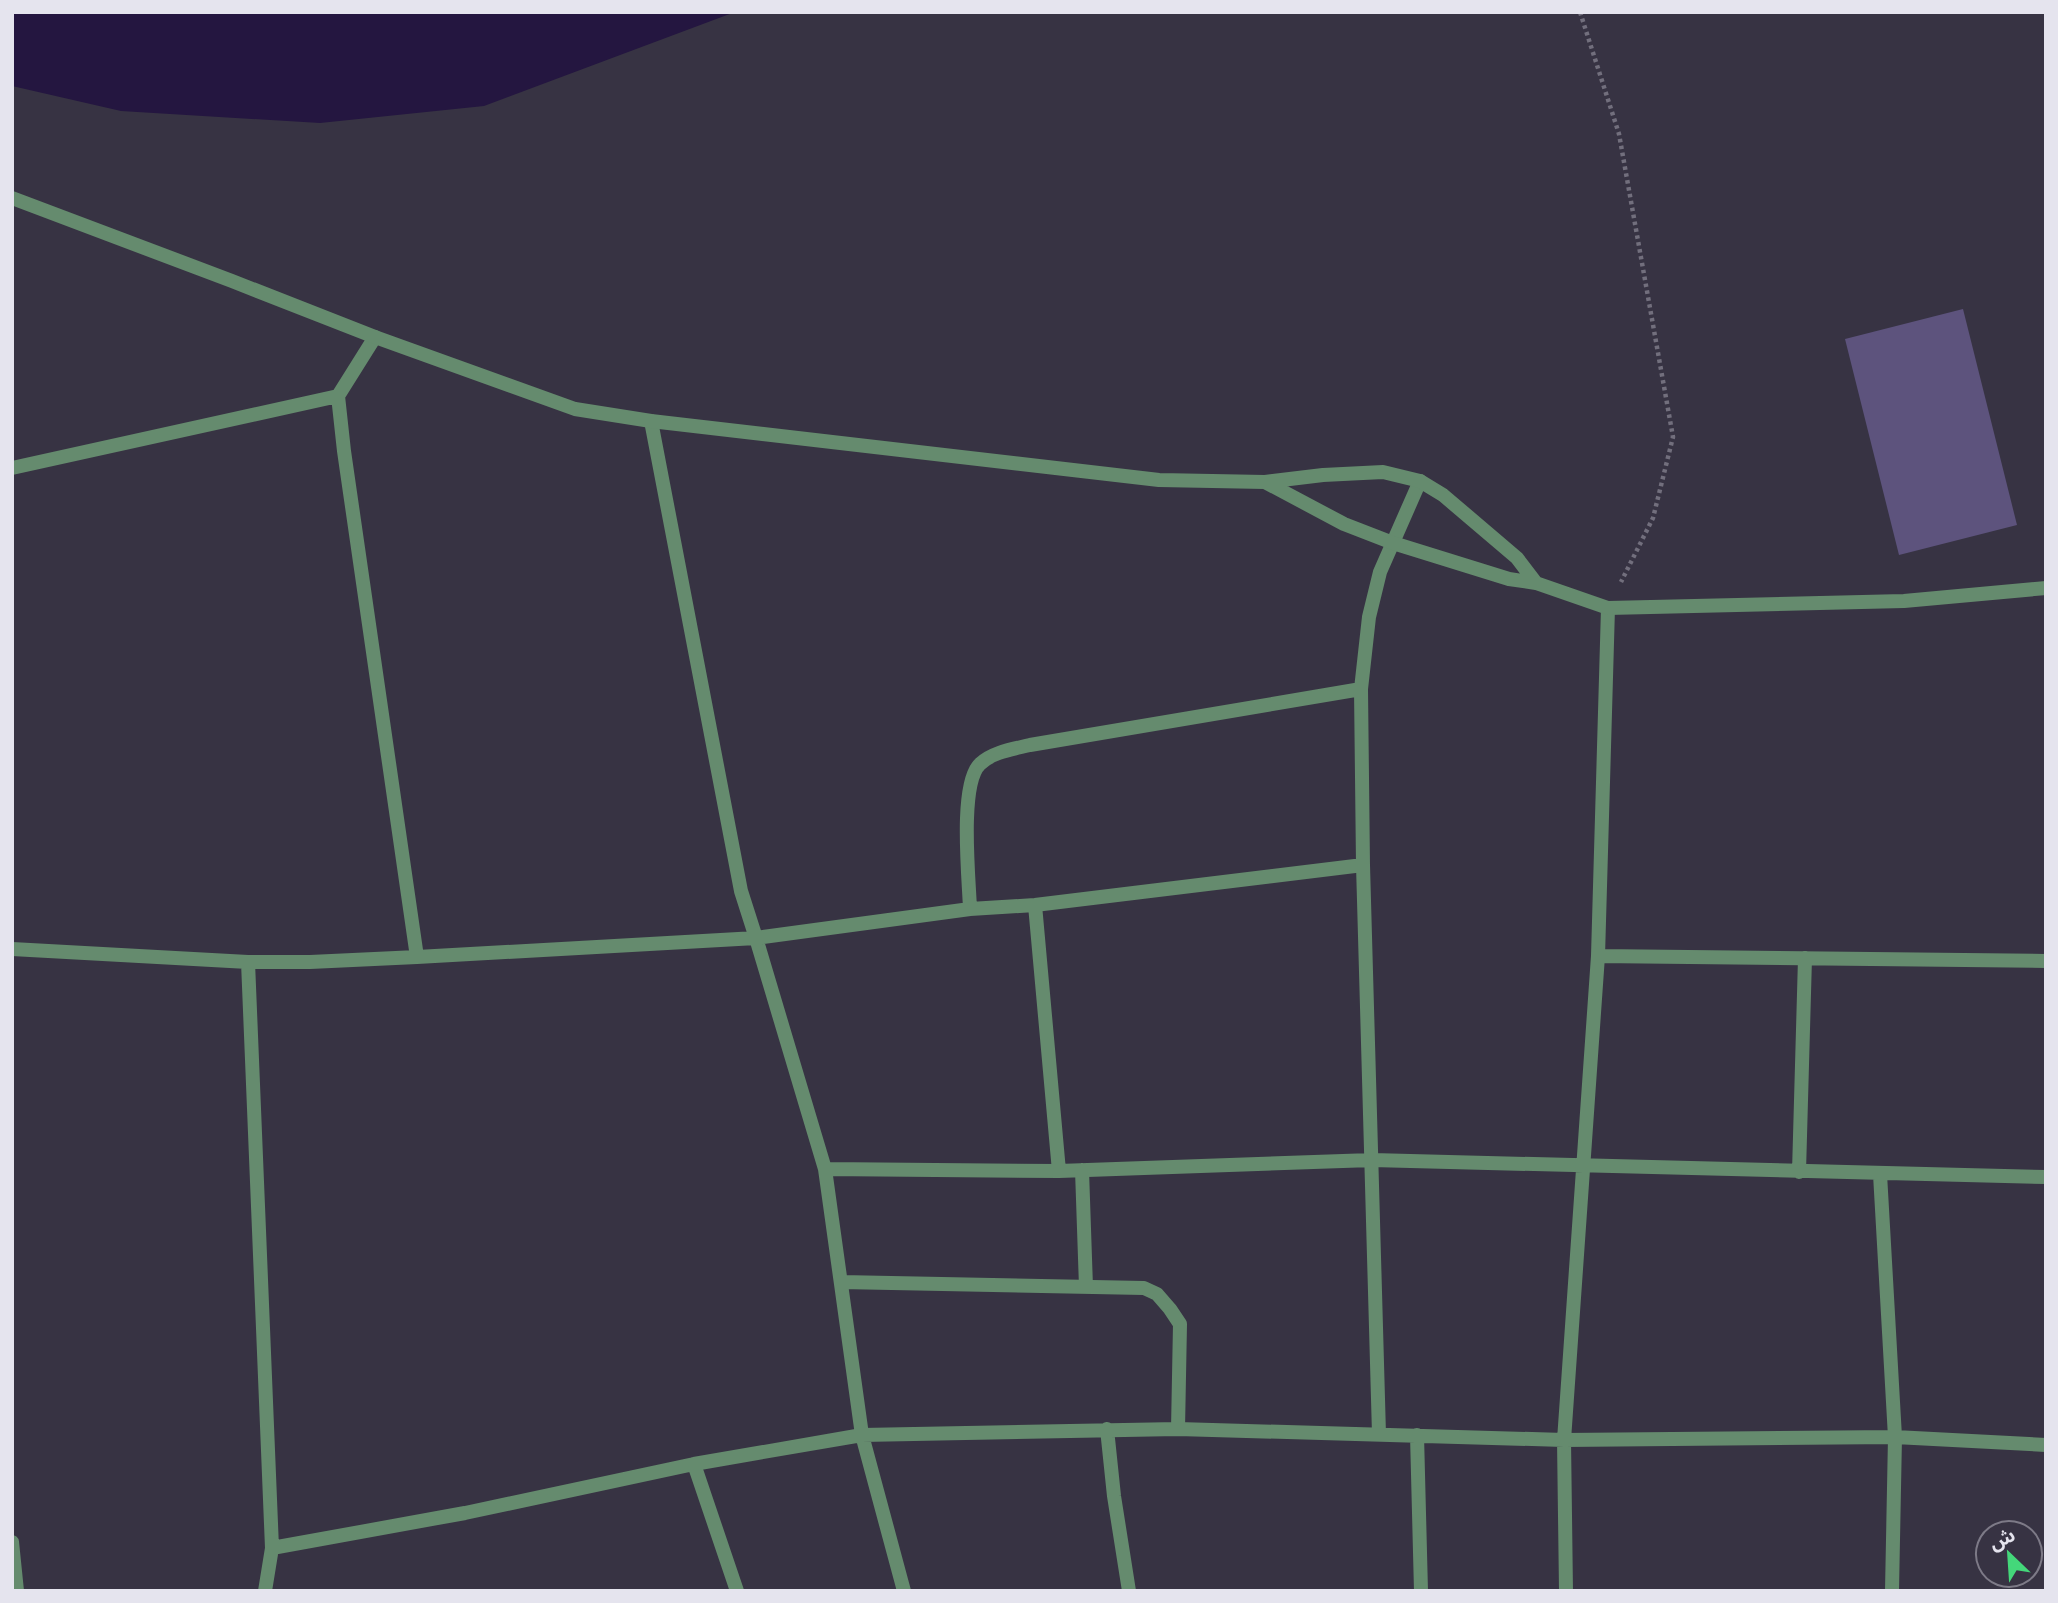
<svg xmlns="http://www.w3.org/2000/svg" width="2058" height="1603" viewBox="0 0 2058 1603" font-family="'Noto Serif','Noto Sans Arabic',serif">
	<rect width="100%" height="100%" fill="#373343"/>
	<path fill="#5d537d" d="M1963 309 2017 525 1899 555 1845 339Z"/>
	<path fill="#241640" d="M12 12H735L484 106 320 123 121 111 12 86Z"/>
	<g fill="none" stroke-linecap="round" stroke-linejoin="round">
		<path stroke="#726f7d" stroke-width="4.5" stroke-dasharray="3.5 3.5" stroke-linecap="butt" d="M1580 12 1619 134 1673 437 1653 518 1621 582"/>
		<path stroke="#658b6e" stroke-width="14" d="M338 396 375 337
			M651 421 741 891 756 938 825 1169 862 1435 904 1591
			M12 468 338 396 344 451 417 957
			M1035 905 1059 1171
			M970 909C969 879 959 784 980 764 992 752 1014 749 1030 745L1361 689
			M12 949 248 962H310L417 957 756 938 970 909 1035 905 1363 865
			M1598 956 2046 961
			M248 962 272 1548 265 1591
			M825 1169 1059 1171 1372 1160 2046 1177
			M1082 1170 1086 1287
			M1799 1172 1805 958
			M1880 1174 1895 1437 1892 1591
			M841 1282 1144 1288 1157 1294 1170 1309 1180 1324 1178 1429
			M1107 1429 1114 1496 1129 1591
			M1379 1434 1363 865 1361 689 1369 617 1380 572 1420 481
			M1417 1435 1421 1591
			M694 1464 737 1591
			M12 1542 17 1591
			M272 1548 465 1513 694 1464 862 1435 1178 1429 1564 1440 1895 1437 2046 1445
			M1566 1591 1564 1440 1598 956 1608 608"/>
		<path stroke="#658b6e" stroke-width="14" d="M12 198 232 281 375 337 575 409 651 421 1159 480 1265 482 1323 475 1383 472 1420 481 1443 495 1517 558 1536 583
			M1265 482 1344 524 1393 543 1509 579 1536 583 1608 608 1904 601 2046 588"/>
	</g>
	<rect width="2058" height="1603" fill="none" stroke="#e5e4ee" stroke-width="28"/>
	<g transform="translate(2009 1554) rotate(335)"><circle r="33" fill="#373343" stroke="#7d7a87" stroke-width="2"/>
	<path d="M0-5L12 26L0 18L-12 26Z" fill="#44d77a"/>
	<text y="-10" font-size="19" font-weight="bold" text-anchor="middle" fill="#e5e4ee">ش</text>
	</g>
</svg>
